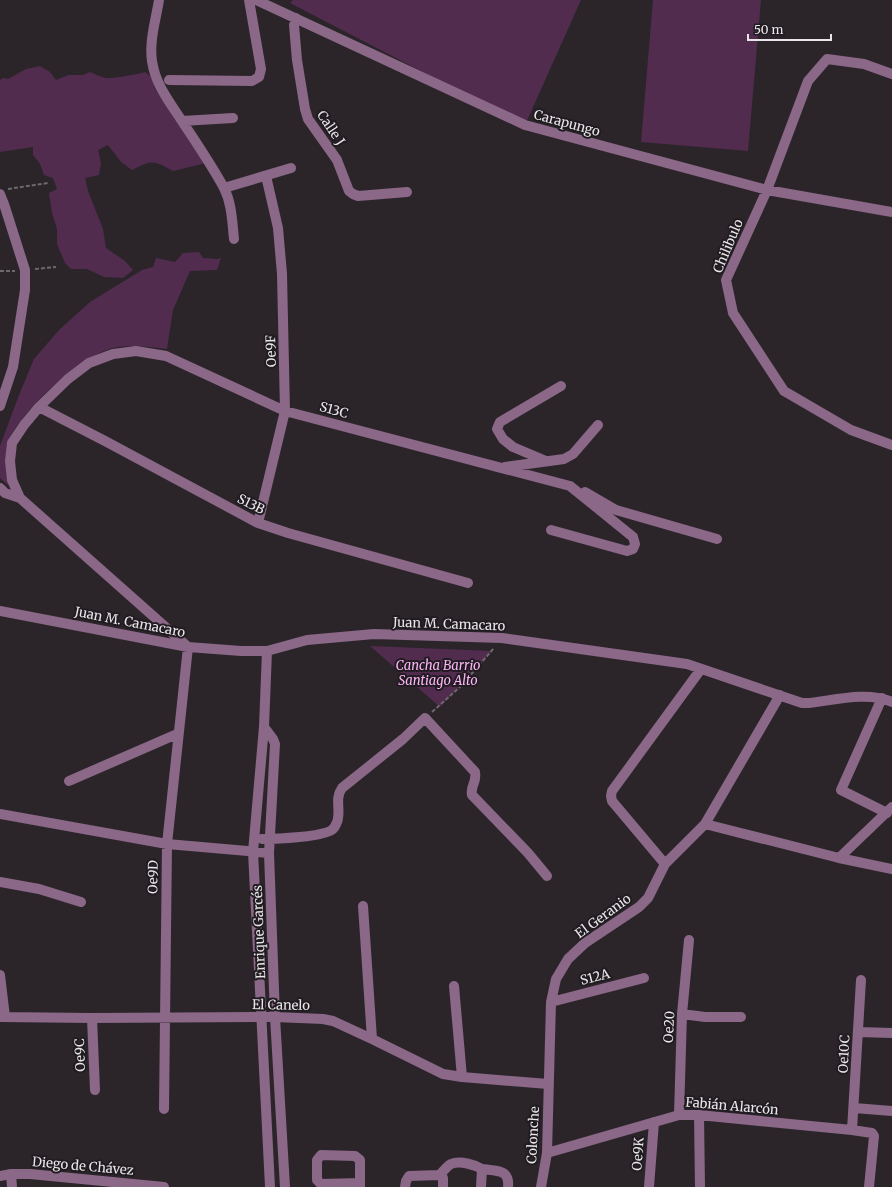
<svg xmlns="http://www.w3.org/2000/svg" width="892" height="1187" viewBox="0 0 892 1187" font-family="Merriweather,serif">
	<rect width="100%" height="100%" fill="#2b252a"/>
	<path fill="#512c4f" d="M293 0H581L525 125 290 3Z
		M653 0H761L748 151 641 142Z
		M40 66 50 72 56 80 69 75H83L90 72C95 74 101 77 106 78 111 79 139 74 145 72L153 78 155 89 206 163 173 171C153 160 152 160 132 170L121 162 108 145 98 150 101 163 99 175 85 178 88 191 103 229 106 248 125 261 133 270 123 278 104 277 87 269H71L65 263 57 244V229L52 213 49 193 57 189 53 178 44 175 40 164 33 155V147L0 152V80L3 78 8 79 26 69Z
		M199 252 203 258 217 259 221 258 217 270 190 271 173 310 167 349C149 347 131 344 113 348 82 355 16 414 8 444 4 459 6 472 9 486L0 478V446L19 395 34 359 59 330 90 302 142 270 153 267 156 258 175 262 183 253Z
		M370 646 492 651 440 707Z"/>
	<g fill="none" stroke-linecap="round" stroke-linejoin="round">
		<path stroke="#6d686c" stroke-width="2" stroke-dasharray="4 2" stroke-linecap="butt" d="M8 189 48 183
			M35 269 56 267
			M0 271H15
			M432 712 460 687 494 648"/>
		<path stroke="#8b6788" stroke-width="10" d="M159 0C156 19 149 41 152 61 155 83 168 100 180 118 195 141 211 164 224 188 232 204 232 221 234 239
			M256 0 525 125 767 190 892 212
			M296 18 294 25 297 60 305 109 308 119 337 160 349 191 353 194 358 196 407 192
			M892 74 864 64 827 59 808 81 767 190 726 280 733 313 784 391 851 430 892 445
			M169 80 252 81 259 77 261 69 249 0
			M182 121 233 118
			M224 188 291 168
			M0 194 4 204 25 270V290L13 367 0 406
			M39 407 105 441 258 523 288 533 468 583
			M546 461 513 447 503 439 497 429 500 422 561 386
			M505 467 564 459 573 454 598 425
			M0 488 5 493 20 498 188 647 167 844 164 1109
			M585 492 616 510 717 539
			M20 498 12 480 10 461 12 443 24 425 39 407 68 379 89 363 113 354 136 351 166 356 285 411 570 486 633 537 635 544 633 549 627 551 551 530
			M258 523 285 411 282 274 278 228 266 176
			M0 611 188 647 241 651H267L307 640 374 634 502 638 687 664 802 703H809C835 700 868 691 892 702
			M267 651 264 727 253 852 270 1187
			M882 698 841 790 887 813
			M264 727 273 739 275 744 269 853 275 1017 285 1187
			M69 781 177 734
			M0 814 167 844 269 853
			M705 824 780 695
			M262 839C275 839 325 837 333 829 335 827 338 821 338 818 340 807 335 798 342 788L403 739 425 718 475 772C477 784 470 785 472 795L528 853 547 876
			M839 858 892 807
			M665 864 612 801 611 796 612 791 701 669
			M0 882 39 889 81 902
			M363 906 372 1039
			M0 975 5 1017
			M454 986 462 1077
			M551 1002 644 978
			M682 1014 705 1017H741
			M0 1017 92 1018 275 1017 323 1019 333 1021 372 1039 443 1074 462 1077 548 1084
			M92 1018 95 1090
			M858 1032 892 1033
			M854 1108 892 1111
			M679 1115 682 1014 689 940
			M699 1115 700 1187
			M852 1130 861 980
			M547 1153 679 1115H699L852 1130 872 1133 874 1136 869 1187
			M482 1169C496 1171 510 1169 508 1187
			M11 1174 12 1187
			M439 1175C443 1172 447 1166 451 1164 460 1160 475 1165 482 1169L481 1187
			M0 1176 11 1174H30L164 1187
			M360 1183 321 1184 317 1180V1160L321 1155 355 1156 360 1160V1187
			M405 1187 406 1181 409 1176 439 1175 443 1178V1187
			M541 1187 547 1153 551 1002 556 979 568 959 585 943 639 907 648 898 665 864 705 824 839 858 892 869
			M649 1187 654 1122"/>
	</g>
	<g text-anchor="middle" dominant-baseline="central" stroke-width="4" stroke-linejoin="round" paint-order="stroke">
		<g font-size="13" fill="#e9e6e9" stroke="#211c21">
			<text transform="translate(567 123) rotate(15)">Carapungo</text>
			<text transform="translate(331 128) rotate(56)">Calle J</text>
			<text transform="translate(728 246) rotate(-67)">Chilibulo</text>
			<text transform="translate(271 351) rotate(-92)">Oe9F</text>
			<text transform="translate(334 410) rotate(15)">S13C</text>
			<text transform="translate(251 504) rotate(26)">S13B</text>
			<text transform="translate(130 622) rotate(11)">Juan M. Camacaro</text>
			<text transform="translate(449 624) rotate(2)">Juan M. Camacaro</text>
			<text transform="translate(153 877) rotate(-89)">Oe9D</text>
			<text transform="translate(603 916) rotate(-36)">El Geranio</text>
			<text transform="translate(259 932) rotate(-92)">Enrique Garcés</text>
			<text transform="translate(595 977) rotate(-14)">S12A</text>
			<text transform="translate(281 1005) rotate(1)">El Canelo</text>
			<text transform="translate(669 1027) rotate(-87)">Oe20</text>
			<text transform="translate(844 1054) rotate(-87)">Oe10C</text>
			<text transform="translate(80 1055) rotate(-92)">Oe9C</text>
			<text transform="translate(732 1106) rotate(5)">Fabián Alarcón</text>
			<text transform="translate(533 1135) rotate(-87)">Colonche</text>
			<text transform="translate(638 1154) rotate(-86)">Oe9K</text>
			<text transform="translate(83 1166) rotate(5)">Diego de Chávez</text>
		</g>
		<g font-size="13" font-style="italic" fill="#fcb5f6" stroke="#211c21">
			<text x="438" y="665">Cancha Barrio<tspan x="438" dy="15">Santiago Alto</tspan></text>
		</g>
	</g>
	<path d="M748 34v6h83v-6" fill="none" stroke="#e9e6e9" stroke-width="2"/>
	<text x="754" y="34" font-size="12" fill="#e9e6e9" stroke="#211c21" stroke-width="3" paint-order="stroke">50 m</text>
</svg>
